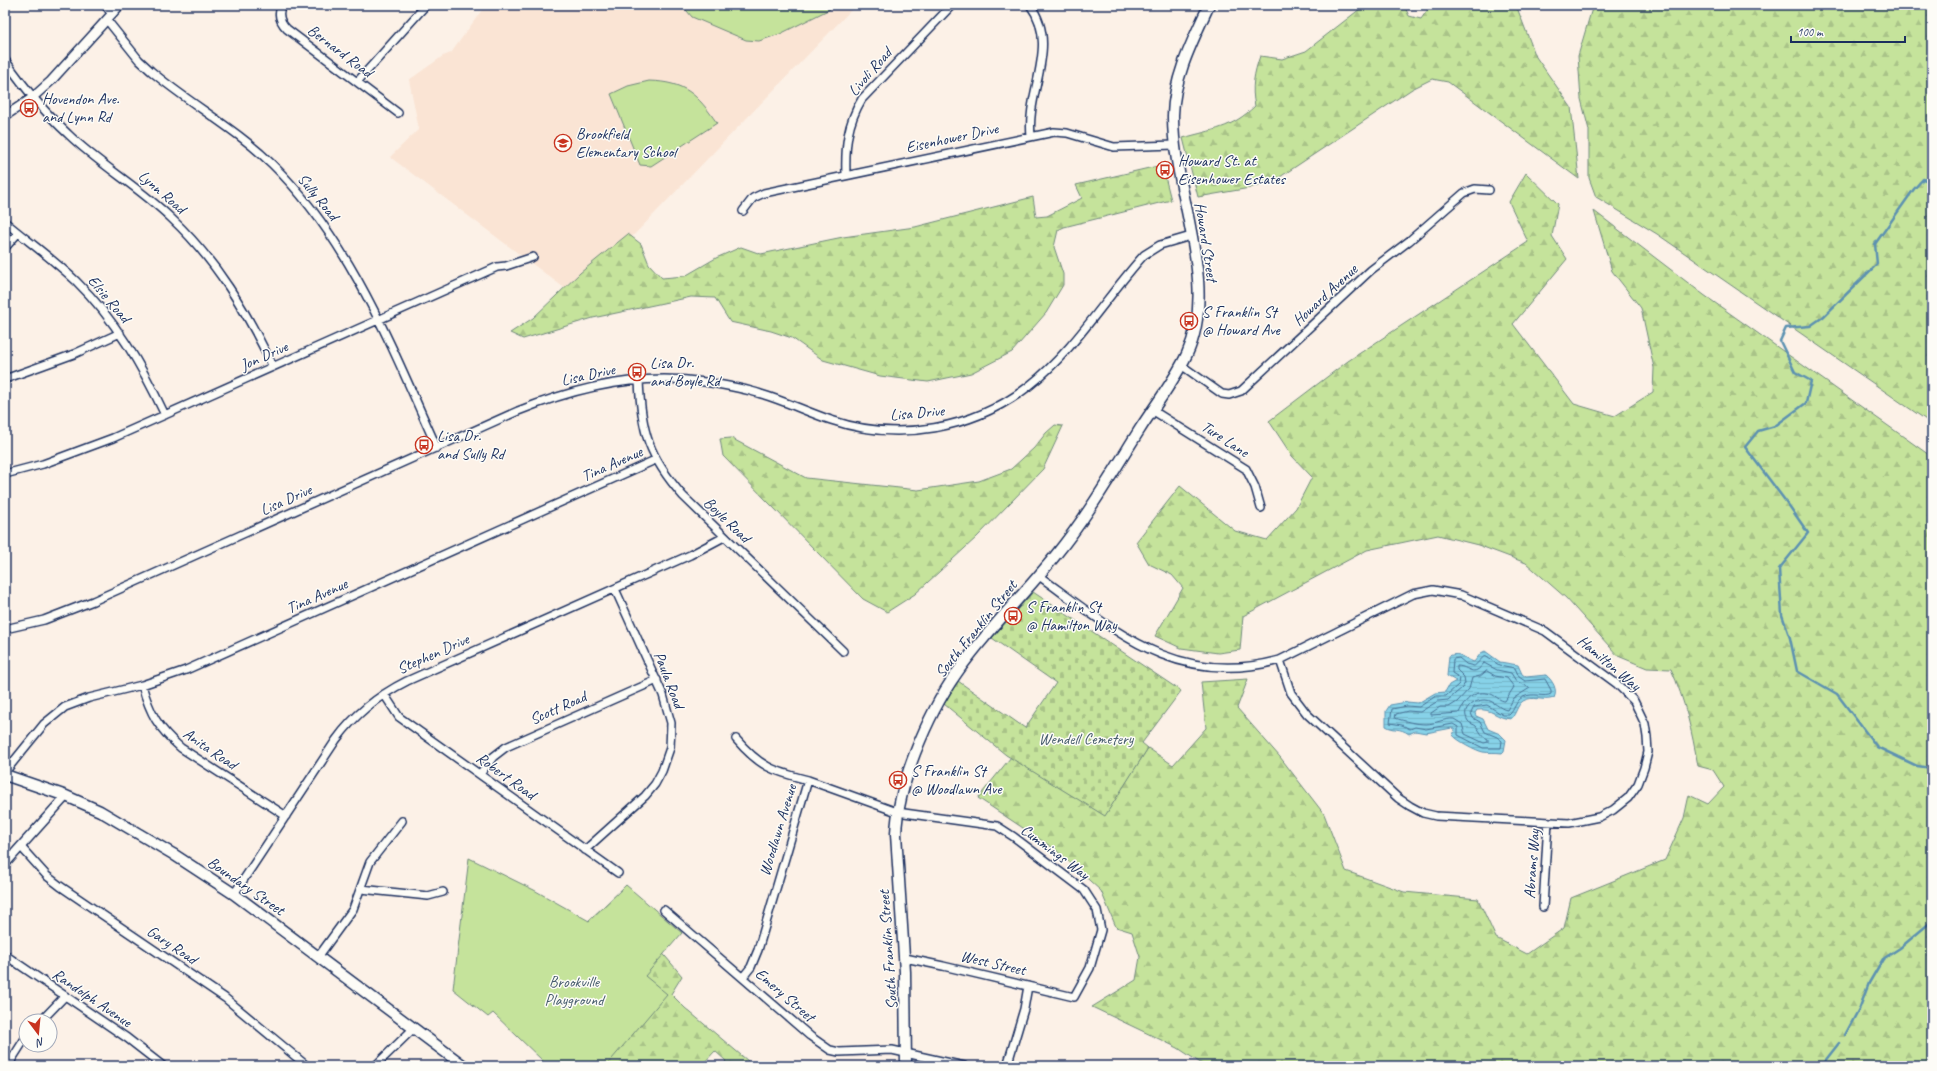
<svg xmlns="http://www.w3.org/2000/svg" width="1937" height="1071" viewBox="0 0 1937 1071" font-family="Caveat,sans-serif">
	<defs>
		<pattern id="forest-firs" width="22" height="20" patternUnits="userSpaceOnUse"><rect width="22" height="20" fill="#c5e39b"/><path d="M5 1l3.5 6h-7zM16 11l3.5 6h-7z" fill="#a9c388"/></pattern>
		<pattern id="cemetery-stones" width="16" height="16" patternUnits="userSpaceOnUse"><rect width="16" height="16" fill="#c5e39b"/><path d="M2 7V4a2 2 0 0 1 4 0v3zM10 15v-3a2 2 0 0 1 4 0v3z" fill="#a9c388"/></pattern>
		<pattern id="water-rules" width="6" height="5" patternUnits="userSpaceOnUse"><rect width="6" height="5" fill="#87d2e8"/><path d="M0 2.5h6" fill="none" stroke="#74b5c9"/></pattern>
	</defs>
	<rect width="100%" height="100%" fill="#fcf1e7"/>
	<filter id="ink" filterUnits="userSpaceOnUse"><feTurbulence type="fractalNoise" baseFrequency=".025" numOctaves="2"/><feDisplacementMap in="SourceGraphic" scale="8" xChannelSelector="R" yChannelSelector="G"/><feConvolveMatrix kernelMatrix="1 2 1 2 8 2 1 2 1" color-interpolation-filters="sRGB"/></filter>
	<g filter="url(#ink)">
		<path fill="#fae4d4" d="M481 5H856L575 296 390 157 419 129 409 80 443 56 451 53 482 10Z"/>
		<path fill="url(#forest-firs)" stroke="#70897c" d="M1365 5H1404L1409 16 1421 19 1431 5H1516L1536 57 1571 107 1579 179 1448 82 1432 79 1412 89 1280 177 1250 188 1198 197 1183 138C1214 129 1231 129 1255 106 1251 88 1254 73 1260 56L1282 59 1306 51Z
			M1593 5H1932V424L1657 234 1596 197 1589 178V130L1581 99 1578 56Z
			M1162 165 1171 200 1064 227 1058 230 1054 247 1063 274V285L1046 313 1012 352 971 373 928 382 880 376 823 360 792 338 771 331 730 322 715 298 691 297 593 318 523 339 510 333 533 318 580 273 628 234 641 244 649 264 662 278 685 276 716 258 741 247 761 254 843 237 915 227 1033 197 1036 217 1047 216 1082 198 1076 185Z
			M1526 173 1558 204 1552 236 1567 259 1513 324 1574 404 1615 416 1653 392 1654 368 1641 308 1612 271 1594 211 1704 295 1932 457V1066H1205L1178 1048 1092 1007 1136 980 1140 957 1132 932 1116 927 1101 891 1056 850 978 798 1011 757 1105 815 1148 748 1173 765 1206 728 1201 682 1248 679 1237 708 1280 757 1324 814 1346 871 1404 892 1478 899 1496 938 1527 954 1564 928 1571 898 1665 860 1684 818 1689 795 1708 804 1724 787 1713 770 1698 766C1692 732 1685 700 1671 669L1647 668 1618 656 1566 598 1526 563 1478 545 1438 535 1367 550 1243 616 1240 650 1218 653 1181 648 1155 636 1183 588 1172 575 1149 564 1136 542 1180 486 1235 531 1267 540 1296 508 1312 477 1292 456 1269 421 1348 361 1528 242 1509 202Z
			M1055 425 1063 426 1043 469 977 537 915 594 887 612 863 599 723 456 720 439 731 438 806 478 918 490 979 481 1011 469 1034 448 1046 433Z
			M617 894 643 930 682 976 671 994 685 1008 754 1066H722L726 1061 715 1051 701 1066H593L588 921Z"/>
		<path fill="url(#cemetery-stones)" stroke="#70897c" d="M1033 592 1181 691 1142 743 1148 748 1105 816 1006 755 944 704 958 681 1025 728 1056 683 992 638Z"/>
		<path fill="#c5e39b" stroke="#70897c" d="M682 5H827L830 9 780 34 759 41 746 40 692 17Z
			M649 81C685 82 697 94 717 123L651 166 640 165 611 94 628 86Z
			M469 858 534 890 589 921 626 885 682 933 645 976 667 994 606 1066H541L543 1061 493 1013 488 1017 453 989Z"/>
		<path fill="url(#water-rules)" stroke="#5c91b1" d="M1485 651 1500 662 1518 665 1522 674 1526 677 1546 675C1553 681 1558 690 1554 698 1543 702 1533 695 1523 701 1517 705 1516 714 1511 719 1495 718 1493 708 1477 710L1475 713 1476 716 1483 719 1488 729 1500 734 1506 740 1504 751 1502 753C1495 752 1489 753 1483 752 1477 751 1456 740 1453 735L1455 730 1452 728 1426 733 1415 731 1409 734C1399 727 1394 731 1386 726V711L1390 705 1407 702 1418 703 1435 693 1445 692 1449 685 1456 681 1447 676 1449 656C1460 651 1464 659 1474 662L1481 653Z"/>
		<g fill="none" stroke-linecap="round" stroke-linejoin="round">
			<path stroke="#467095" stroke-width="1" d="M1485 656 1499 665 1515 668 1519 677 1525 681 1545 679 1551 690V694C1544 698 1534 692 1523 697 1515 701 1515 710 1509 715H1503L1487 705 1474 707 1471 713 1473 718 1480 722 1485 732 1497 737 1502 741 1501 748H1483L1458 735V727L1453 724 1426 729 1415 727 1410 729 1402 725 1390 723 1392 709 1407 706 1419 707 1436 696H1446L1459 684 1460 678 1452 673 1453 659 1459 658 1466 664 1474 666Z
				M1484 663 1497 670 1511 673 1516 681 1530 688 1514 698 1507 710C1499 709 1494 700 1485 700 1474 700 1460 708 1468 721 1470 724 1474 724 1476 726 1481 732 1481 736 1488 739V742L1484 743 1465 734 1462 724 1454 719C1445 718 1435 724 1426 724 1416 724 1404 721 1395 718L1396 714 1408 711 1420 712 1438 701 1448 700 1462 688 1465 683 1464 677 1457 670V666C1469 666 1473 679 1484 663Z
				M1487 671 1495 676 1507 678 1514 687 1505 701C1500 701 1496 696 1491 694 1474 689 1465 700 1459 713L1431 715V713L1440 707H1449L1457 702 1469 689 1472 678 1480 676Z"/>
			<path stroke="#5c91b1" stroke-width="2.5" d="M1932 182 1923 179 1914 189 1875 244 1877 264 1823 317 1810 326 1786 328 1780 341 1795 372 1811 381 1806 403 1775 426 1758 431 1745 447 1790 507 1808 533 1779 569 1782 615 1790 638 1797 671 1837 694 1877 747 1917 766 1932 768
				M1845 1035 1860 1007 1869 983 1883 959 1900 948 1932 921
				M1821 1066 1839 1043"/>
			<defs>
				<path id="minor" d="M105 5 112 14
					M282 5C277 14 280 22 287 29L398 113
					M1030 5C1060 45 1026 91 1031 136
					M107 20 139 60 151 71C190 104 235 128 272 164 351 241 392 348 437 448
					M5 60C24 87 44 112 68 134 100 165 139 187 171 218 216 260 247 312 273 367
					M357 82 426 5
					M846 175C845 147 847 124 862 99L952 5
					M743 211 753 198 764 193 1054 132 1067 133 1114 147 1175 145
					M5 222C29 242 54 260 76 281 115 319 142 366 165 415
					M5 248 18 233
					M1181 365 1222 394 1229 395 1241 391 1371 270 1409 241 1464 193 1475 189 1489 190
					M5 379 74 354 120 333
					M639 380C641 432 649 457 683 496L843 651
					M1152 410 1246 469 1255 487 1261 508
					M5 474 43 464 113 438 497 267 506 266 533 257
					M1039 576C1117 632 1177 688 1280 660L1291 693 1307 714 1398 798 1410 806 1423 813 1436 816 1569 823 1599 817 1613 810 1628 798 1638 784 1644 768 1648 752 1647 737 1645 724 1634 701 1617 684 1545 631 1461 595 1433 590 1413 594 1280 660
					M5 629 44 620 93 601 518 411C577 387 641 372 705 382 724 385 743 388 761 394 785 401 807 412 831 420 898 443 974 429 1029 386 1074 351 1106 297 1144 255L1160 245 1191 236
					M142 685C150 714 158 728 181 748L286 816
					M384 694 399 717 618 873
					M736 739C760 767 773 771 808 780
					M5 772 44 724 65 707 89 698 142 685 186 670 655 460
					M480 774 493 757 506 747 657 680
					M21 847 47 876 60 886 225 998 307 1066
					M585 850 645 796 655 784 662 771 670 748 671 723 663 695 615 589
					M361 889 428 896 443 892
					M234 894 336 740C355 714 379 695 407 681L690 555 724 537
					M1543 907 1548 822
					M664 910 810 1036 830 1050 839 1052 892 1050 964 1066
					M5 955 127 1038 163 1066
					M318 957 353 909 370 862 402 821
					M743 977 751 967 758 950 808 780 897 812 997 826 1014 837 1084 890 1097 910 1101 930 1090 968 1074 997 943 966 905 958
					M41 1021 65 996
					M10 1066 12 1059 26 1037
					M375 1066 414 1028
					M1007 1066 1024 1009 1028 986"/>
				<path id="tertiary" d="M5 116 32 98 51 81 120 5
					M5 864 66 796"/>
				<path id="secondary" d="M5 775 66 796 100 811 173 854 234 894 464 1066
					M906 1066 905 972 896 834C897 805 905 779 915 753 926 725 939 698 956 674 985 632 1023 596 1055 556 1087 517 1113 472 1140 429 1156 404 1175 380 1187 354 1220 283 1172 190 1173 115 1174 76 1193 40 1209 5"/>
			</defs>
			<use href="#minor" stroke="#1b2f5e" stroke-width="10"/>
			<use href="#tertiary" stroke="#1b2f5e" stroke-width="11"/>
			<use href="#secondary" stroke="#1b2f5e" stroke-width="13"/>
			<use href="#minor" stroke="#fdfcf7" stroke-width="7"/>
			<use href="#tertiary" stroke="#fdfcf7" stroke-width="8"/>
			<use href="#secondary" stroke="#fdfcf7" stroke-width="10"/>
		</g>
	</g>
	<defs>
		<symbol id="bus-ring" viewBox="-11 -11 22 22"><circle r="9.5" fill="#fdfcf7" stroke="#c8321e" stroke-width="1.5"/><path d="M-5-6H5V4H4V6H2V4H-2V6H-4V4H-5ZM-3.5-4V0h7V-4ZM-3.5 1.2v1.5H-2V1.2ZM2 1.2v1.5H3.5V1.2Z" fill="#c8321e"/></symbol>
		<symbol id="school-ring" viewBox="-11 -11 22 22"><circle r="9.5" fill="#fdfcf7" stroke="#c8321e" stroke-width="1.5"/><path d="M0-5L7-2L0 1L-7-2ZM-4 1L0 2.5L4 1V4Q0 6-4 4Z" fill="#c8321e"/></symbol>
	</defs>
	<g fill-rule="evenodd">
		<use href="#bus-ring" x="19" y="98" width="20" height="20"/>
		<use href="#school-ring" x="553" y="133" width="20" height="20"/>
		<use href="#bus-ring" x="1155" y="160" width="20" height="20"/>
		<use href="#bus-ring" x="1179" y="311" width="20" height="20"/>
		<use href="#bus-ring" x="627" y="362" width="20" height="20"/>
		<use href="#bus-ring" x="414" y="435" width="20" height="20"/>
		<use href="#bus-ring" x="1003" y="606" width="20" height="20"/>
		<use href="#bus-ring" x="888" y="770" width="20" height="20"/>
	</g>
	<g text-anchor="middle" dominant-baseline="central" stroke-width="3" stroke-linejoin="round" paint-order="stroke">
		<g font-size="16" fill="#1b2f5e" stroke="#fdfcf7">
			<text transform="translate(340 51) rotate(37)">Bernard Road</text>
			<text transform="translate(870 72) rotate(-49)">Livoli Road</text>
			<text transform="translate(952 138) rotate(-12)">Eisenhower Drive</text>
			<text transform="translate(162 192) rotate(41)">Lynn Road</text>
			<text transform="translate(318 197) rotate(51)">Sully Road</text>
			<text transform="translate(1206 242) rotate(81)">Howard Street</text>
			<text transform="translate(1325 295) rotate(-43)">Howard Avenue</text>
			<text transform="translate(109 299) rotate(50)">Elsie Road</text>
			<text transform="translate(264 356) rotate(-24)">Jon Drive</text>
			<text transform="translate(588 375) rotate(-12)">Lisa Drive</text>
			<text transform="translate(917 413) rotate(-5)">Lisa Drive</text>
			<text transform="translate(1225 439) rotate(33)">Ture Lane</text>
			<text transform="translate(612 464) rotate(-24)">Tina Avenue</text>
			<text transform="translate(286 500) rotate(-24)">Lisa Drive</text>
			<text transform="translate(727 520) rotate(44)">Boyle Road</text>
			<text transform="translate(317 596) rotate(-24)">Tina Avenue</text>
			<text transform="translate(976 629) rotate(-51)">South Franklin Street</text>
			<text transform="translate(433 654) rotate(-24)">Stephen Drive</text>
			<text transform="translate(1609 663) rotate(40)">Hamilton Way</text>
			<text transform="translate(669 680) rotate(69)">Paula Road</text>
			<text transform="translate(558 708) rotate(-24)">Scott Road</text>
			<text transform="translate(210 749) rotate(34)">Anita Road</text>
			<text transform="translate(506 776) rotate(36)">Robert Road</text>
			<text transform="translate(778 830) rotate(-73)">Woodlawn Avenue</text>
			<text transform="translate(1055 852) rotate(37)">Cummings Way</text>
			<text transform="translate(1532 864) rotate(-86)">Abrams Way</text>
			<text transform="translate(246 886) rotate(35)">Boundary Street</text>
			<text transform="translate(172 945) rotate(34)">Gary Road</text>
			<text transform="translate(888 950) rotate(-94)">South Franklin Street</text>
			<text transform="translate(993 963) rotate(13)">West Street</text>
			<text transform="translate(785 995) rotate(41)">Emery Street</text>
			<text transform="translate(92 998) rotate(34)">Randolph Avenue</text>
		</g>
		<g font-size="16" fill="#1b2f5e" stroke="#fdfcf7" text-anchor="start">
			<text x="42" y="99">Hovendon Ave.<tspan x="42" dy="18">and Lynn Rd</tspan></text>
			<text x="576" y="134">Brookfield<tspan x="576" dy="18">Elementary School</tspan></text>
			<text x="1178" y="161">Howard St. at<tspan x="1178" dy="18">Eisenhower Estates</tspan></text>
			<text x="1202" y="312">S Franklin St<tspan x="1202" dy="18">@ Howard Ave</tspan></text>
			<text x="650" y="363">Lisa Dr.<tspan x="650" dy="18">and Boyle Rd</tspan></text>
			<text x="437" y="436">Lisa Dr.<tspan x="437" dy="18">and Sully Rd</tspan></text>
			<text x="1026" y="607">S Franklin St<tspan x="1026" dy="18">@ Hamilton Way</tspan></text>
			<text x="911" y="771">S Franklin St<tspan x="911" dy="18">@ Woodlawn Ave</tspan></text>
		</g>
		<g font-size="16" fill="#465c6d" stroke="#fdfcf7">
			<text x="1086" y="739">Wendell Cemetery</text>
			<text x="574" y="982">Brookville<tspan x="574" dy="18">Playground</tspan></text>
		</g>
	</g>
	<rect width="1937" height="1071" fill="none" stroke="#fdfcf7" stroke-width="20"/>
	<rect x="10" y="10" width="1917" height="1051" fill="none" stroke="#1b2f5e" stroke-width="1.5" filter="url(#ink)"/>
	<g transform="translate(38 1033) rotate(164)"><circle r="19" fill="#fdfcf7" stroke="#a3aaba"/>
	<path d="M0-3L7 15L0 10L-7 15Z" fill="#c8321e"/>
	<text y="-6" font-size="11" font-weight="bold" text-anchor="middle" fill="#1b2f5e">N</text>
	</g>
	<path d="M1791 36v6h114v-6" fill="none" stroke="#1b2f5e" stroke-width="2"/>
	<text x="1797" y="36" font-size="12" fill="#1b2f5e" stroke="#fdfcf7" stroke-width="3" paint-order="stroke">100 m</text>
</svg>
